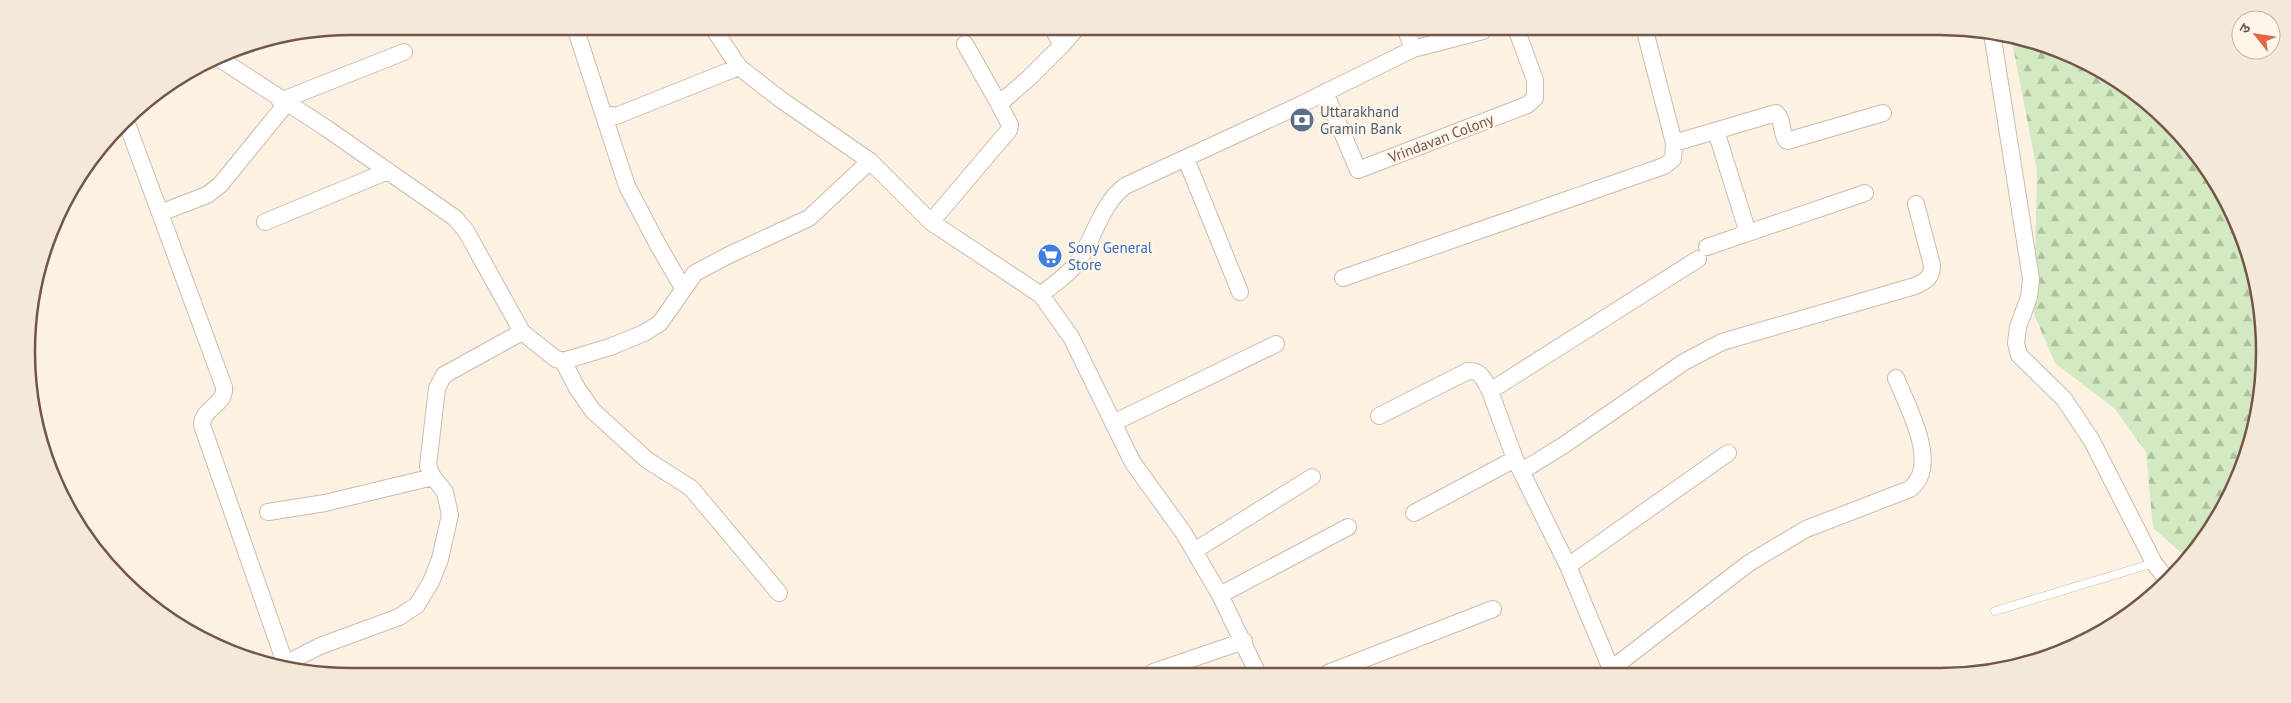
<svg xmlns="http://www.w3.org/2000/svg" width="2291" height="703" viewBox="0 0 2291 703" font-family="'PT Sans','Noto Sans Devanagari',sans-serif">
	<defs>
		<pattern id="forest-firs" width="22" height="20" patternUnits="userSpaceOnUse" patternTransform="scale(1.25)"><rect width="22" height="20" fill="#d3e9c1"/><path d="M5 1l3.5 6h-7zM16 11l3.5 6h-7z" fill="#b0c09f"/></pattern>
	</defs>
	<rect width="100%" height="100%" fill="#fcf1e2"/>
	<path fill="url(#forest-firs)" d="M2011 36 2120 81 2210 171 2259 288 2258 415 2221 514 2186 557 2153 528 2146 452 2115 409 2055 363 2034 314 2037 171Z"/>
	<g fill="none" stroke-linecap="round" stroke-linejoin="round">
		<defs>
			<path id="lane" d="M1995 611 2154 563"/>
			<path id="street" d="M575 27 603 113 616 116 739 67
				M713 28 739 67 780 99 870 161 931 222 1041 295 1071 337 1133 463 1183 532 1220 595 1257 672
				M1406 30 1413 49
				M1992 33 2031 279 2029 297 2018 327 2016 343 2019 355 2064 399 2092 441 2154 563 2167 580
				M965 44 999 104
				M1062 45 1076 29
				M217 57 326 128 455 218 466 231 522 332 556 359 563 361 610 347 644 333 660 323 695 273 729 255 809 218 870 161
				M1325 92 1358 170 1527 105 1535 98V80L1517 31
				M280 101 404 52
				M603 113 627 186 658 245 683 288
				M126 121 160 213 207 195 220 185 286 104
				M1716 131 1748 233
				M1674 143 1776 113C1784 120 1780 133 1787 141L1883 113
				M1186 159 1240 292
				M160 213 224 387C226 405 202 408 202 425L285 663
				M265 222 388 171
				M931 222 1009 130 1010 125 999 104 1029 78 1062 45 1053 29
				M1707 247 1865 193
				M1343 278 1664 166 1673 159 1674 143 1645 31
				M1041 295C1052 285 1067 276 1076 264 1094 240 1100 205 1125 186L1300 105 1413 49 1483 31
				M563 361 577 388 593 411 647 460 691 488 779 593
				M1379 416 1468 371C1482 370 1484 381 1490 391
				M1113 423 1276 344
				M1522 471 1564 445 1684 362 1722 342 1915 286C1926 281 1932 278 1932 265L1916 204
				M268 512 325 503 433 477
				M1414 513 1515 459
				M1194 551 1312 477
				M1568 566 1728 453
				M1220 595 1348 527
				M279 667 320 646 399 617 417 605 431 582 440 559 450 515 445 492 433 477 428 466 437 388 444 375 522 332
				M1611 669 1568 566 1515 459 1490 391 1698 259
				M1153 672 1244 641
				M1328 673 1493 609
				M1606 673 1749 563 1806 529 1910 489C1941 465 1907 406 1896 378"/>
		</defs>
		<use href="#lane" stroke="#cfbaac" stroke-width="9"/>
		<use href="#street" stroke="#cfbaac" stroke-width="18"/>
		<use href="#lane" stroke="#fff" stroke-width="8"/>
		<use href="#street" stroke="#fff" stroke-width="16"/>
	</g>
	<defs>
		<symbol id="bank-disc" viewBox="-11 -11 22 22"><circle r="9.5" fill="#5c6f8a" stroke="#fff5e8"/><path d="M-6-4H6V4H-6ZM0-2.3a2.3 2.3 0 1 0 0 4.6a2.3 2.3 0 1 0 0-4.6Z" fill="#fff"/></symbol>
		<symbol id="supermarket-disc" viewBox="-11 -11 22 22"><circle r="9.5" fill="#3f7fe0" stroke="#fff5e8"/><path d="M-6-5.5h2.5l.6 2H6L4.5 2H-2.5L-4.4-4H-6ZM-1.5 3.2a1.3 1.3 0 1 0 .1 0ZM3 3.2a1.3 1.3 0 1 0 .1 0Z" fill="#fff"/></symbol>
	</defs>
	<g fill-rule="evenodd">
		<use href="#bank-disc" x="1288" y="106" width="28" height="28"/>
		<use href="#supermarket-disc" x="1036" y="242" width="28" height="28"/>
	</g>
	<g text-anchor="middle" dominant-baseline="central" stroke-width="5" stroke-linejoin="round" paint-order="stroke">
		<g font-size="15" fill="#4e5e75" stroke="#fff5e8" text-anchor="start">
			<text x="1320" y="111">Uttarakhand<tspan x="1320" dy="17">Gramin Bank</tspan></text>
		</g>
		<g font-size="15" fill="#735649" stroke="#fff5e8">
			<text transform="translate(1441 138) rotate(-21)">Vrindavan Colony</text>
		</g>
		<g font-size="15" fill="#366cbe" stroke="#fff5e8" text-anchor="start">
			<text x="1068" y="247">Sony General<tspan x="1068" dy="17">Store</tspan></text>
		</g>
	</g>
	<path d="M0 0H2291V703H0ZM351 35H1940A316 316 0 0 1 2256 351V352A316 316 0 0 1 1940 668H351A316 316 0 0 1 35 352V351A316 316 0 0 1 351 35Z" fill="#f4e8db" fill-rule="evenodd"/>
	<path fill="none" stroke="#735649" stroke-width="2.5" d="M351 35H1940A316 316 0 0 1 2256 351V352A316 316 0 0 1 1940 668H351A316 316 0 0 1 35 352V351A316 316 0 0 1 351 35Z"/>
	<g transform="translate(2256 35) rotate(300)"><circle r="24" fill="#fff5e8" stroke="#c7b5a8"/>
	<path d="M0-4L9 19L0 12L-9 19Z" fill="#e46448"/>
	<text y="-8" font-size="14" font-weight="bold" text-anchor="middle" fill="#735649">उ</text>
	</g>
</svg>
